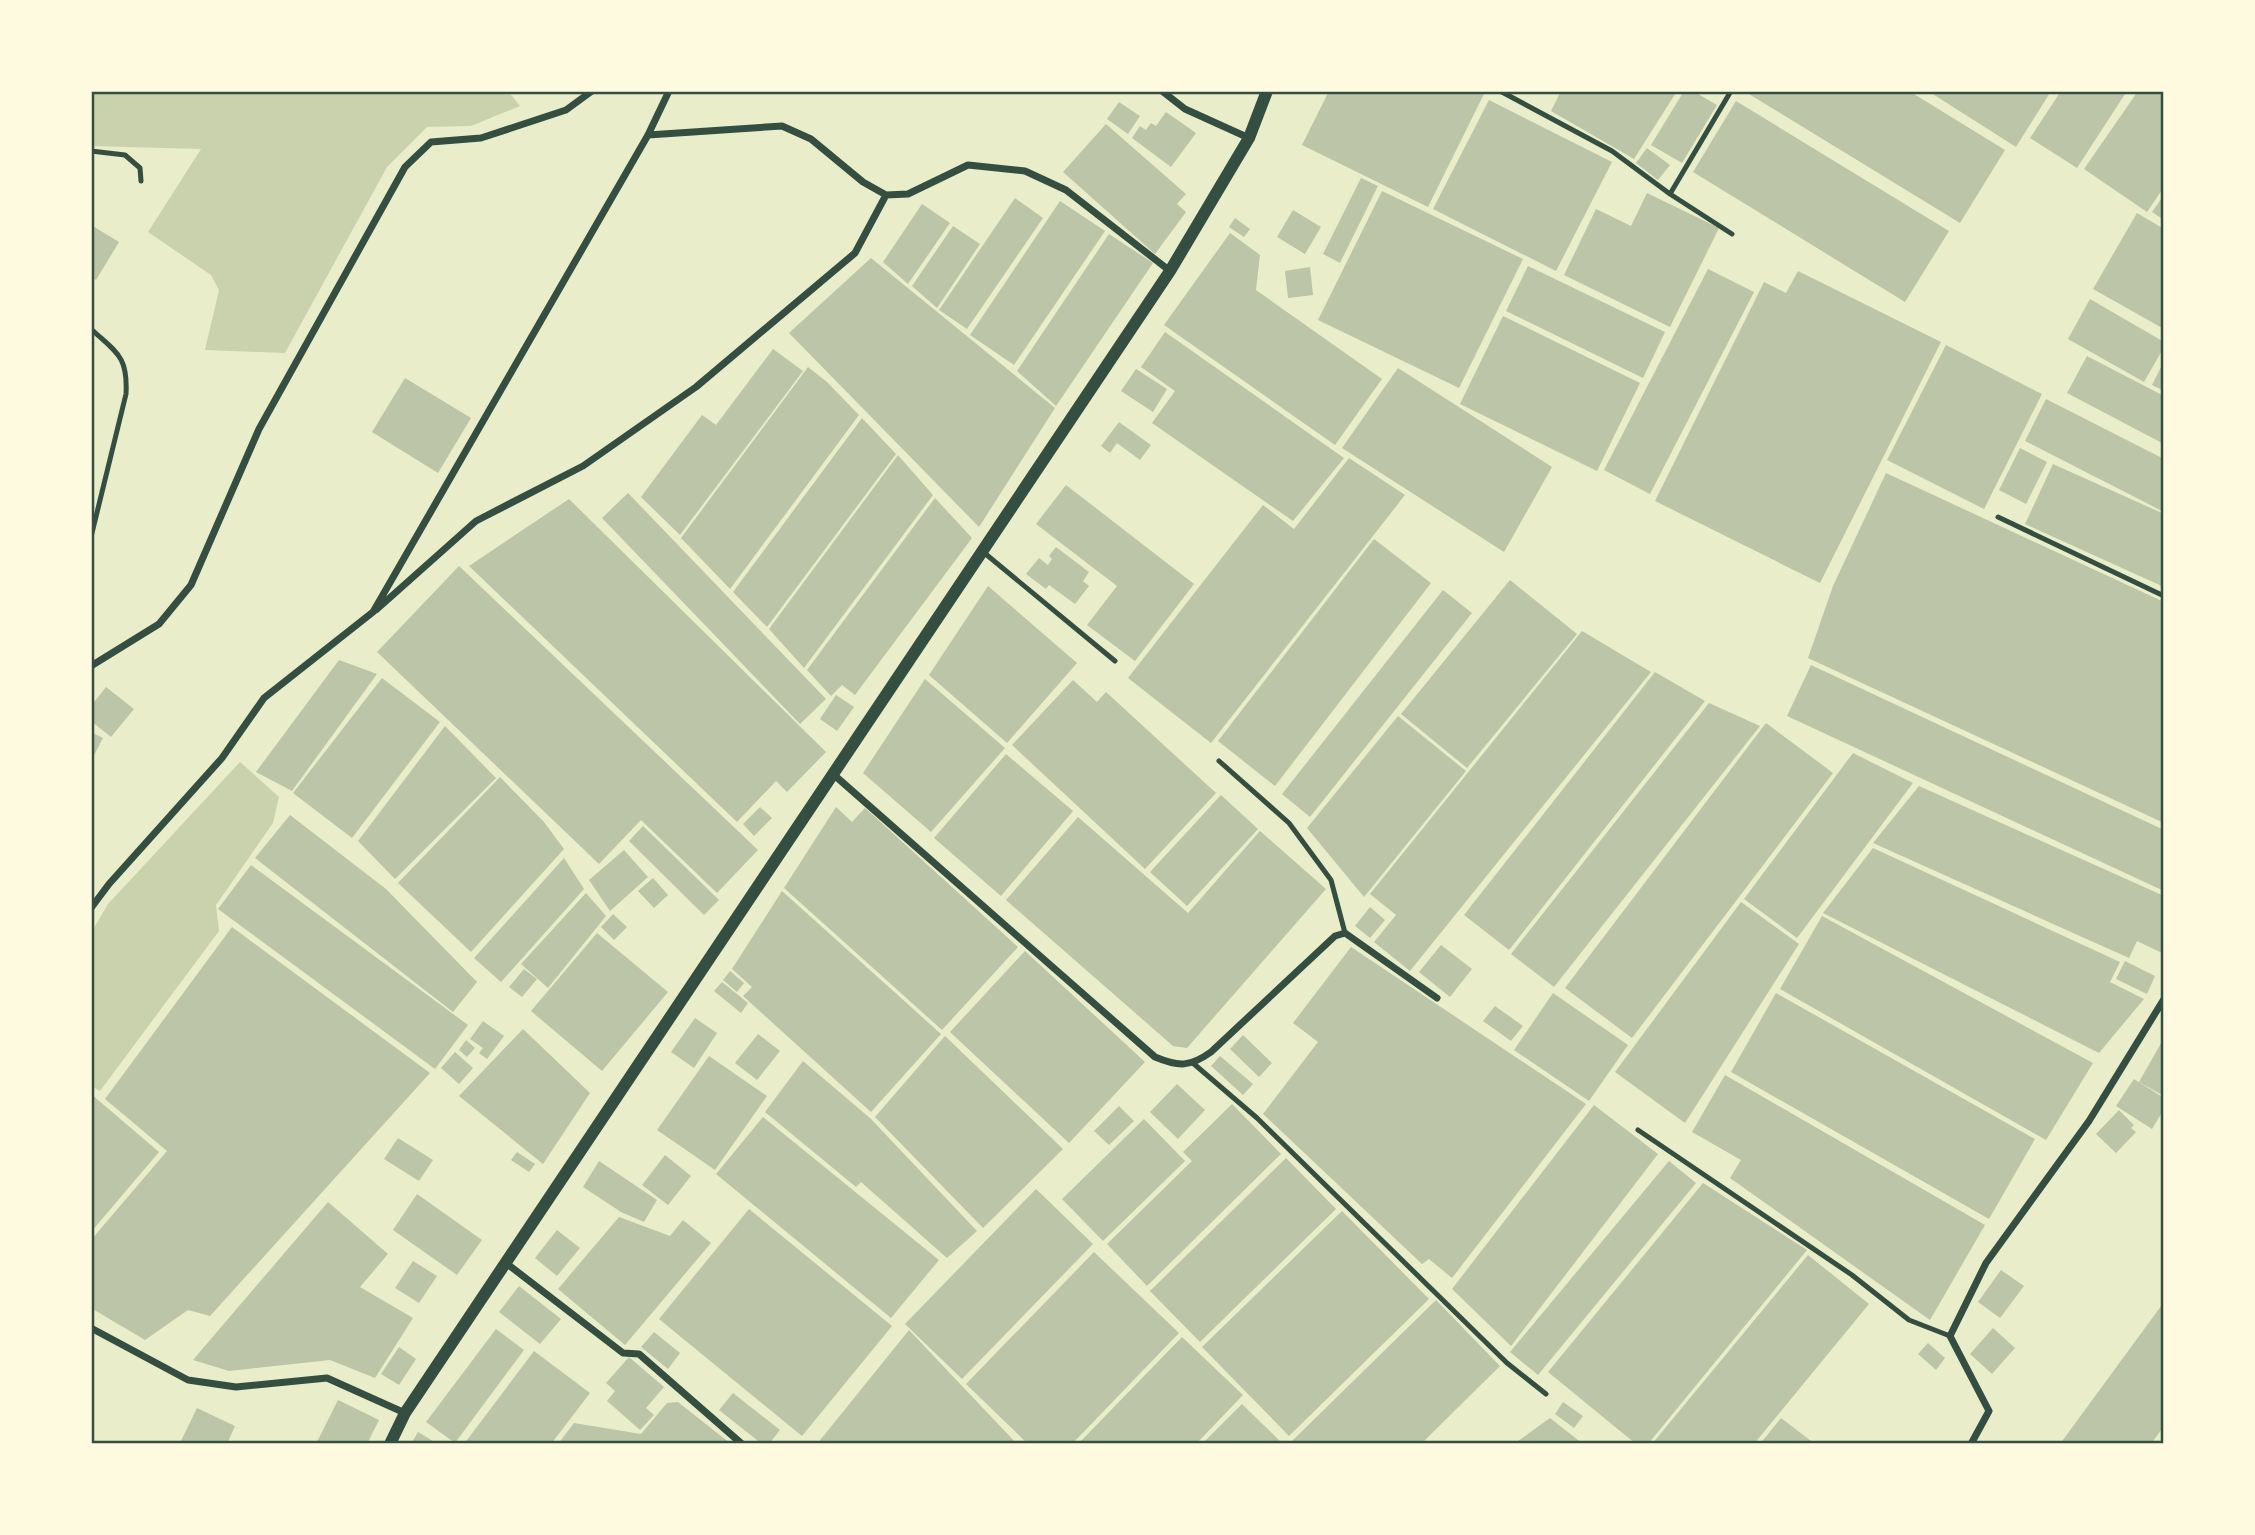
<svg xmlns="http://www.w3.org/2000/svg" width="2255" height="1535" viewBox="0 0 2255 1535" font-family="'Work Sans',sans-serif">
	<rect width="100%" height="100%" fill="#e9edc9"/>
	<path fill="#cad2ad" d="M91 91H508L520 106 471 126 427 127 387 167 285 353 205 350 219 290 211 275 148 232 201 149 91 146Z
		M240 762 279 797 273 823 216 905 219 931 100 1091 91 1086V933L108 904Z"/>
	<path fill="#bcc5a7" d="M1329 91H1482L1485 92 1428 207 1302 145Z
		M1561 91H1677L1634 159 1551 111Z
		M1684 91H1693L1717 105 1682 163 1651 145Z
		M1744 91H1909L2005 150 1960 223Z
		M1928 91H2051L2016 147Z
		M2061 91H2127L2077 168 2030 138Z
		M2138 91H2164V187L2147 212 2084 169Z
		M1489 100 1612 162 1556 271 1433 209Z
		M1736 101 1949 231 1905 302 1693 172Z
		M1119 102 1140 116 1128 134 1107 119Z
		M1166 112 1196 133 1171 167 1132 138 1140 126 1146 130 1151 123 1156 126Z
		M1106 124 1186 194 1177 204 1186 212 1155 254 1063 172Z
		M1647 148 1670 165 1658 180 1636 163Z
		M1361 178 1378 186 1340 263 1323 254Z
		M1382 191 1523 259 1459 388 1318 320Z
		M1647 193 1719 228 1670 327 1564 275 1596 209 1631 226Z
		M2164 195V220L2152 212Z
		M1015 198 1043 218 967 329 939 310Z
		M1060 201 1105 231 1014 365 970 335Z
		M922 204 950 223 908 284 883 262Z
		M1293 210 1321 227 1305 254 1277 237Z
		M2137 213 2164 229V329L2093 289Z
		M1235 218 1250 229 1244 237 1229 227Z
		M91 225 119 242 96 280 91 277Z
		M953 226 980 244 937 308 912 286Z
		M1230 233 1260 255 1256 290 1382 379 1335 445 1164 325Z
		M1109 234 1153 263 1056 406 1017 371Z
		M871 258 1055 408 979 527 789 333Z
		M1528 266 1665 332 1643 378 1506 311Z
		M1310 267 1313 295 1288 298 1285 271Z
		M1708 269 1754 292 1650 494 1604 470Z
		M1798 271 1941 342 1820 583 1655 501 1764 282 1786 293Z
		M2090 299 2164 342V347L2144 382 2068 339Z
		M1503 316 1640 383 1597 471 1460 404Z
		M1165 332 1344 458 1293 521 1152 423 1175 391 1141 367Z
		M1946 345 2042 394 1984 509 1887 460Z
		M773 349 803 371 680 535 641 497 702 415 716 425Z
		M2087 356 2164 396V444L2067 393Z
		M2164 361V391L2152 385Z
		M808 367 827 382 859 415 730 589 681 538Z
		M1398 368 1552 467 1504 552 1342 448Z
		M1136 369 1167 389 1153 412 1121 391Z
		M405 378 471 418 438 473 372 432Z
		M2046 399 2164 459V512L2025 441Z
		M862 418 896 454 767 627 733 592Z
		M1119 422 1151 445 1140 460 1117 443 1110 453 1101 446Z
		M2020 448 2047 462 2026 504 1999 490Z
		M898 455 933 495 804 668 769 629Z
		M1349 458 1405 495 1211 743 1128 678 1263 505 1294 529Z
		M2053 464 2164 514V587L2025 524Z
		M1886 473 2164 602V823L1808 658 1833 586Z
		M1066 485 1194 584 1135 661 1087 625 1117 586 1036 524Z
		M628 493 826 699 800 724 602 518Z
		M935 498 972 538 855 695 842 685 831 696 807 670Z
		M569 499 826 752 787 792 776 781 737 822 469 566Z
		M1374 539 1431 583 1275 786 1218 741Z
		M1056 547 1089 572 1083 581 1089 586 1075 604 1049 585 1046 589 1026 574 1039 558 1048 565 1052 559 1049 556Z
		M459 566 758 850 717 893 641 820 599 864 377 652Z
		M1510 580 1577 634 1467 768 1401 714Z
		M988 586 1077 663 1007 743 929 675Z
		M1443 590 1472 613 1310 817 1282 794Z
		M1582 631 1651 672 1410 971 1374 942 1396 915 1370 894Z
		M339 660 377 674 292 791 256 772Z
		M1811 665 2164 830V891L1787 716Z
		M1655 672 1705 701 1509 950 1464 915Z
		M382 678 440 722 352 838 293 793Z
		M925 679 1005 748 931 832 863 773Z
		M1073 680 1097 702 1106 692 1216 793 1145 869 1012 745Z
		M106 687 134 709 111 737 91 721V706Z
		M836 695 854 707 837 731 820 719Z
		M1709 703 1760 726 1554 987 1511 954Z
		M1398 716 1466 771 1364 897 1307 828Z
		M1766 723 1833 773 1632 1038 1565 988Z
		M445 726 496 778 395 879 358 841Z
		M91 732 103 738 91 761Z
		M1853 753 1913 783 1797 938 1744 899Z
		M1006 754 1073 811 1001 896 934 838Z
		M500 777 544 822 564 849 471 952 398 883Z
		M1919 786 2164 896 2162 953 2137 941 2129 958 1873 843Z
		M1221 795 1258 829 1187 906 1150 872Z
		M760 807 772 818 754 836 743 824Z
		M836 807 852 822 865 808 1018 947 942 1030 784 888Z
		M290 815 386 889 477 982 453 1012 255 858Z
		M1078 817 1188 913 1260 831 1326 889 1187 1048 1173 1046 1006 900Z
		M643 826 719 900 704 915 629 841Z
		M1873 848 2120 962 2110 982 2144 999 2099 1053 1823 913Z
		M624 850 648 877 610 911 589 880Z
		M564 858 584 889 501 982 474 958Z
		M251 865 468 1025 435 1069 218 909Z
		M653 878 668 895 654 908 638 891Z
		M782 891 941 1034 871 1112 743 996 752 987 732 969Z
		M586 893 606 916 548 988 521 964Z
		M1741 902 1799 944 1685 1123 1615 1072Z
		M1370 907 1385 920 1370 938 1355 926Z
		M613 914 627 927 614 940 601 927Z
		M1822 916 2093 1063 2046 1140 1780 989Z
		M232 927 430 1073 210 1316 188 1310 145 1340 91 1308V1240L167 1151 105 1099Z
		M597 933 668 992 602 1071 531 1011Z
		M1441 945 1472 969 1450 997 1419 972Z
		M1351 947 1586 1104 1452 1278 1429 1259 1422 1264 1263 1114 1318 1042 1293 1023Z
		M1025 951 1145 1062 1069 1143 950 1032Z
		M2125 961 2155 976 2147 994 2116 979Z
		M524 969 537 979 522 997 509 987Z
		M730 971 744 983 737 992 723 980Z
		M722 982 748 1003 741 1013 714 991Z
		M1553 993 1628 1045 1589 1101 1514 1050Z
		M1776 993 2035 1139 1989 1219 1731 1072Z
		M1495 1006 1523 1026 1511 1041 1483 1021Z
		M695 1018 717 1033 694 1068 671 1052Z
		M483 1021 504 1036 487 1059 479 1053 483 1048 470 1039Z
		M523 1029 590 1093 543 1164 459 1096Z
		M758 1034 780 1051 757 1080 735 1063Z
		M1243 1035 1272 1063 1259 1077 1230 1049Z
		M945 1036 1063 1149 983 1228 875 1117Z
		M2164 1038V1096L2139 1082Z
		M466 1040 475 1048 467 1057 459 1050Z
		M455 1052 473 1068 459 1084 441 1068Z
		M709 1056 767 1096 715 1170 657 1130Z
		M1220 1056 1253 1084 1243 1095 1211 1066Z
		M803 1061 871 1119 977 1231 947 1258 861 1182 856 1187 765 1112Z
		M1725 1075 1985 1225 1930 1320 1730 1178 1741 1160 1692 1132Z
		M2134 1079 2164 1098V1109L2152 1129 2116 1106Z
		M1177 1084 1205 1110 1178 1139 1150 1112Z
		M91 1094 159 1152 91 1232Z
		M1232 1104 1281 1154 1147 1286 1107 1244 1192 1161 1183 1152Z
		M1594 1105 1658 1154 1511 1346 1452 1289Z
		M1119 1106 1134 1121 1109 1145 1094 1131Z
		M2119 1110 2134 1125 2131 1128 2136 1132 2116 1153 2096 1134Z
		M763 1117 939 1260 891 1318 716 1174Z
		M1144 1119 1185 1161 1103 1241 1062 1199Z
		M398 1138 433 1160 419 1181 384 1159Z
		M517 1152 535 1164 529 1172 511 1160Z
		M665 1155 691 1176 668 1205 642 1185Z
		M1286 1158 1336 1209 1200 1342 1150 1291Z
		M599 1161 657 1200 644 1222 621 1212 583 1187Z
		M1669 1161 1696 1183 1538 1375 1510 1352Z
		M1703 1183 1807 1250 1648 1444H1636L1548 1372Z
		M1036 1189 1093 1244 962 1379 905 1324Z
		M417 1194 482 1240 457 1275 393 1230Z
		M328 1202 388 1254 360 1287 413 1318 375 1378 330 1360 229 1371 193 1360Z
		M749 1209 892 1326 802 1436 659 1319Z
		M1342 1211 1429 1299 1289 1436 1202 1347Z
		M619 1217 670 1236 683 1220 711 1243 625 1345 558 1289Z
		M557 1230 580 1248 557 1276 535 1258Z
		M1094 1252 1179 1333 1072 1444H1028L966 1384Z
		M1808 1255 1869 1304 1754 1444H1652Z
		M413 1261 437 1276 419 1303 395 1288Z
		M2001 1270 2024 1286 2000 1318 1978 1302Z
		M519 1286 561 1319 540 1344 499 1312Z
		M1436 1300 1500 1366 1421 1444H1295L1292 1441Z
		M2164 1302V1426L2151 1444H2060Z
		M1993 1328 2015 1348 1992 1374 1970 1354Z
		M496 1329 524 1350 455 1443 426 1422Z
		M909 1330 1017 1444H817Z
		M654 1332 680 1353 668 1369 641 1347Z
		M1182 1337 1243 1395 1196 1444H1078Z
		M1928 1343 1945 1358 1936 1370 1918 1354Z
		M399 1347 416 1359 399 1385 381 1374Z
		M534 1351 590 1393 551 1444H464Z
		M629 1357 664 1387 646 1408 654 1415 640 1430 607 1401 615 1391 606 1383Z
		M733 1393 780 1430 769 1444H762L719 1410Z
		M338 1400 379 1420 367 1444H316Z
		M678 1402 731 1444H558L574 1423 641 1434 667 1403Z
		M1563 1402 1583 1416 1574 1428 1555 1414Z
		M1242 1404 1283 1444H1202Z
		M197 1408 235 1426 227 1444 180 1443Z
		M1550 1418 1583 1444H1514Z
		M1781 1418 1815 1444H1760Z
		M418 1432 438 1444H411Z"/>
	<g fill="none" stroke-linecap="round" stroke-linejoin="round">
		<path stroke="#344e41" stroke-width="5" d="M1500 91 1612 151 1670 194 1732 234
			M91 151 125 155 140 168 141 181
			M1670 194 1731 91
			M91 329C117 353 128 356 126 394L91 537
			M1998 517 2164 596
			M982 551 1115 661
			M1219 761 1289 823 1331 880 1345 933
			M1194 1064 1257 1118 1507 1363 1546 1394
			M1638 1130 1852 1275 1909 1320 1950 1336"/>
		<path stroke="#344e41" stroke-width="7" d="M1162 91 1185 109 1249 138
			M648 135 782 126 811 139 863 182 886 195 908 194 968 165 1025 171 1066 190 1170 271
			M376 610 476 521 583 466 696 387 855 253 886 195
			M91 666 159 624 191 585 259 429 405 167 431 142 481 138 566 110 592 91
			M833 774 1155 1057C1179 1067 1190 1067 1211 1052L1335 936 1345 933 1437 998
			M91 908 109 884 222 758 264 698 373 612 648 135 669 91
			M506 1263 623 1353 639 1354 742 1444
			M91 1328 188 1380 236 1387 327 1378 405 1413
			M1971 1444 1989 1411 1950 1336 1986 1263 2089 1121 2164 999"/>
		<path stroke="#344e41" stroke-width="12" d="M390 1444 405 1413 1170 271 1249 138 1267 91"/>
	</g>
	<rect width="2255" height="1535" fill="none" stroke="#fefae0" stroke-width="186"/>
	<rect x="93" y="93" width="2069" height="1349" fill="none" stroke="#344e41" stroke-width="2.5"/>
</svg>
